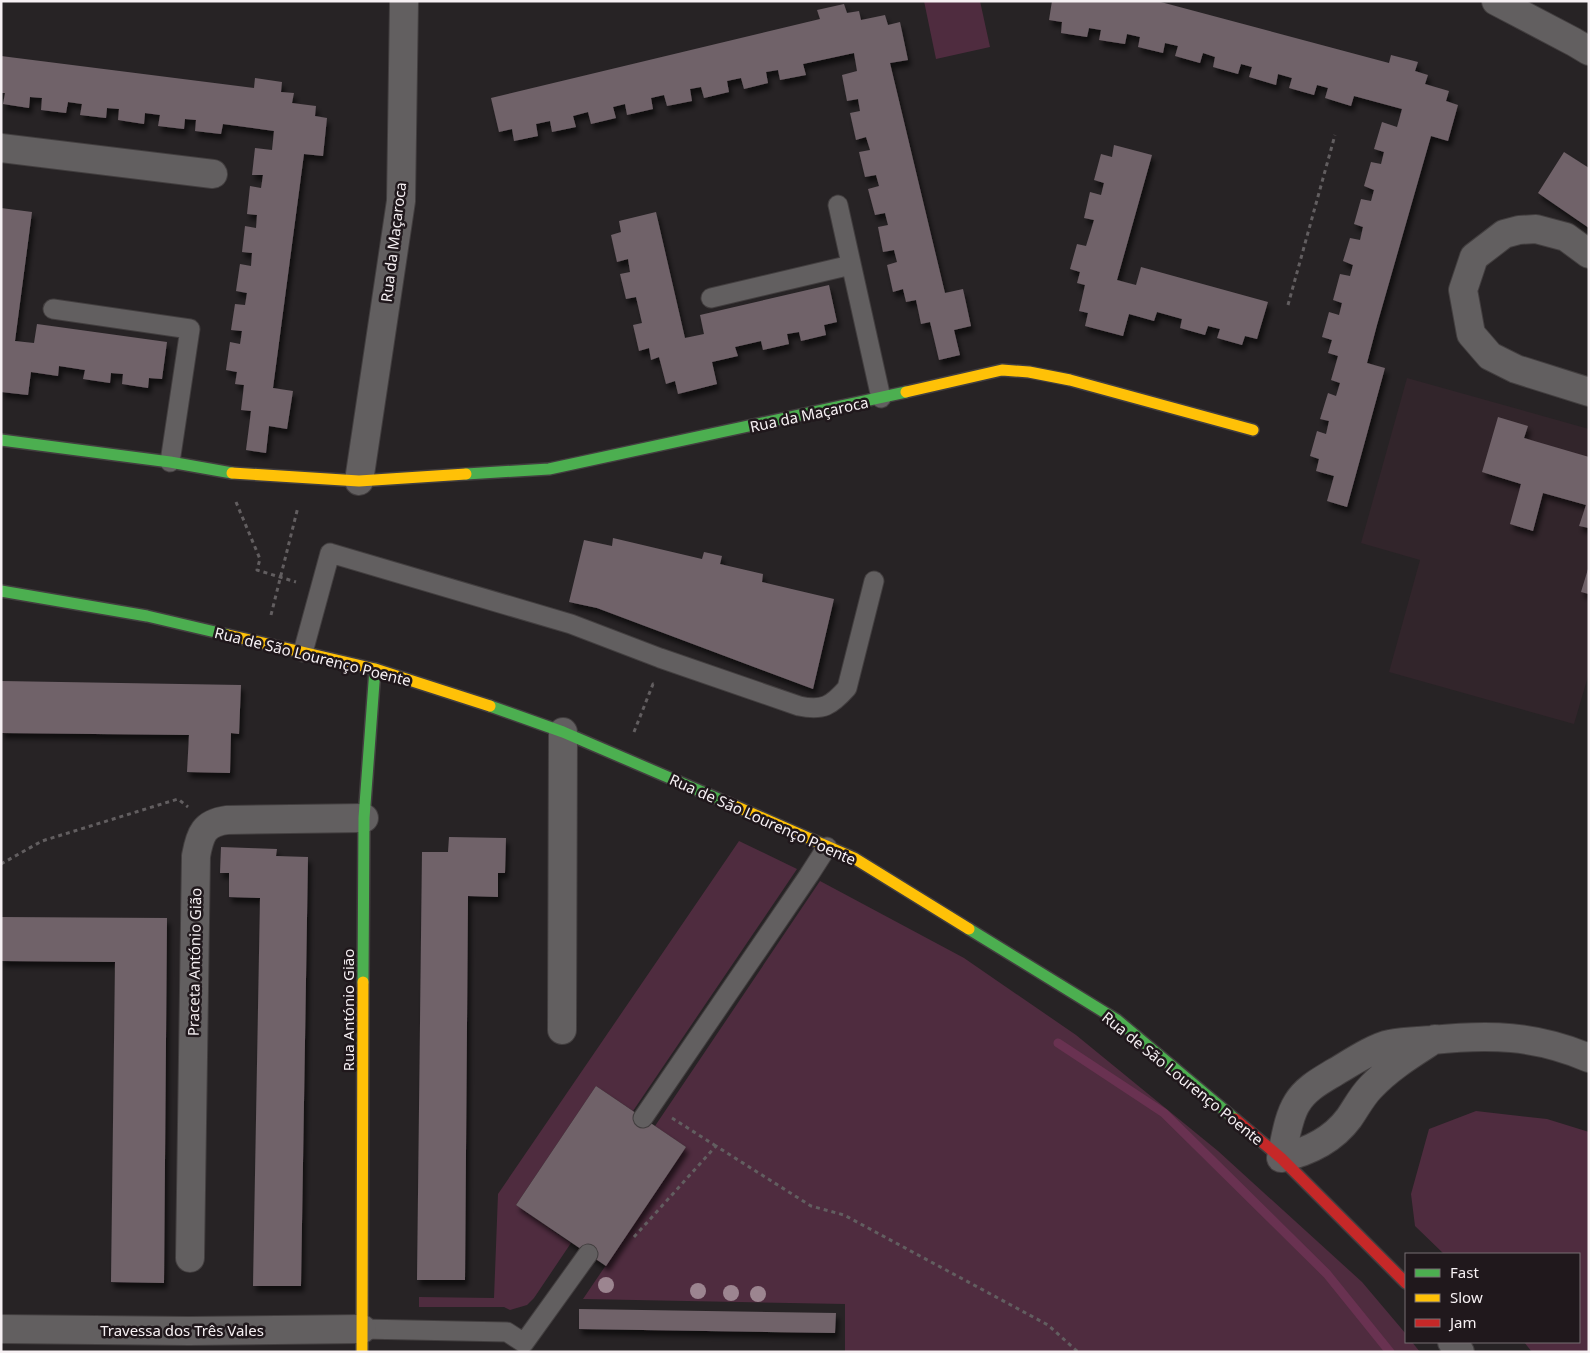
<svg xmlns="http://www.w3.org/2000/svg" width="1590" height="1353" viewBox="0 0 1590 1353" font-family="'Noto Sans',sans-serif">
	<defs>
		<filter id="shadow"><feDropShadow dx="3" dy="5.5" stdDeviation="2.5" flood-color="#0009"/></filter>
	</defs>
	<rect width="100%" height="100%" fill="#272325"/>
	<path fill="#32252b" d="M1407 378 1589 429V673L1574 724 1389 672 1420 560 1361 543Z"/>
	<path fill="#4f2c3f" d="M924 1H980L990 47 936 59Z
		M739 841 797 869 633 1111 596 1086 516 1205 571 1243 534 1298 527 1305 510 1310 504 1307H419V1297L494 1298 498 1194Z
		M820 881 964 958 1076 1035 1218 1151 1362 1282 1406 1334V1342H1412L1420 1352H845V1304L583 1299 686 1147 655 1126Z
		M1476 1111 1547 1119 1589 1132V1352H1532L1524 1342H1579V1254H1444L1415 1226 1411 1194 1429 1129Z"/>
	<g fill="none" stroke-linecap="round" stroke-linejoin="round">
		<path stroke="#693251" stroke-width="9" d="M1058 1043 1164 1113 1327 1274 1390 1352"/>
	</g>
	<path fill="#706269" filter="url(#shadow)" d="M1052 1H1157L1389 63 1391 55 1418 62 1415 71 1428 75 1425 84 1449 91 1446 101 1458 105 1448 141 1431 136 1377 325 1367 363 1385 368 1347 507 1327 501 1334 476 1316 471 1319 459 1310 456 1317 431 1326 434 1329 421 1320 419 1328 393 1336 396 1340 383 1331 380 1338 356 1328 353 1332 340 1322 337 1329 312 1339 315 1342 303 1333 300 1340 274 1350 276 1353 265 1343 261 1350 238 1360 240 1363 227 1354 224 1361 199 1371 201 1374 190 1364 186 1371 162 1381 164 1384 152 1374 149 1382 122 1397 127 1402 109 1354 96 1351 106 1325 98 1328 88 1317 85 1314 95 1289 88 1292 78 1278 74 1276 85 1249 77 1252 67 1241 64 1238 74 1213 67 1215 57 1203 53 1200 63 1175 56 1178 46 1165 43 1163 53 1138 47 1140 37 1127 34 1125 44 1099 40 1101 30 1089 28 1087 37 1061 33 1062 22 1049 20Z
		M844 4 847 13 859 11 861 20 885 15 888 25 900 22 908 60 890 63 945 293 963 289 971 326 954 330 960 355 939 360 930 322 921 324 916 300 906 302 903 289 893 292 887 265 897 262 894 250 883 252 878 227 888 225 885 213 875 215 868 189 879 186 876 175 865 177 859 152 870 150 866 137 856 140 850 113 860 111 858 99 847 101 842 75 857 71 854 53 803 64 806 75 780 80 778 70 766 72 768 83 744 89 741 78 727 81 729 92 704 98 701 87 690 89 692 101 667 106 664 95 651 98 653 109 627 115 625 104 613 107 616 118 591 124 588 112 573 116 576 127 552 132 550 121 536 124 538 136 514 141 512 129 499 132 491 98 820 19 817 10Z
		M1 56 254 88 255 78 282 82 281 92 294 93 292 103 316 106 315 116 327 118 323 156 304 154 273 388 293 391 287 429 269 426 266 453 246 450 251 411 241 410 244 385 235 384 237 372 226 370 230 342 240 344 242 331 231 330 235 304 245 305 247 293 236 291 240 264 251 266 252 253 242 252 245 226 256 228 257 215 247 214 250 186 261 188 263 175H252L255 148 272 150 274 131 223 124 221 134 195 131 196 120 185 119 184 129 158 126 160 115 145 113 144 124 118 120 119 109 107 108 106 118 80 115 82 104 68 102 66 113 41 110 42 98 30 97 29 108 3 104 5 93H1Z
		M1114 145 1152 155 1117 280 1136 285 1141 267 1268 302 1257 339 1245 336 1242 345 1217 338 1220 329 1208 326 1205 335 1180 328 1182 319 1157 312 1154 321 1129 314 1123 336 1085 326 1088 313 1079 311 1085 285 1077 283 1080 272 1070 269 1077 244 1086 246 1094 220 1084 218 1090 192 1101 195 1104 183 1094 180 1101 154 1112 157Z
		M1564 152 1589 168V228L1538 193Z
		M1 208 32 212 15 341 34 343 37 324 167 342 162 379 149 378 148 388 122 384 123 374 111 373 110 383 83 379 85 370 59 366 58 376 31 372 28 395 1 392Z
		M656 212 685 338 704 334 700 315 829 285 837 322 824 325 826 335 801 341 799 332 787 334 789 344 763 350 761 341 735 347 738 356 712 362 717 384 678 394 675 381 666 384 659 357 651 360 649 348 639 351 633 325 642 323 636 297 626 299 620 274 630 272 628 259 617 262 611 235 621 232 619 221Z
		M1498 417 1528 426 1524 438 1589 457V528L1579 526 1586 505 1543 493 1533 531 1510 524 1521 484 1482 472Z
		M613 538 702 559 704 552 722 556 720 564 763 574 762 582 834 599 813 689 597 608 569 602 584 540 612 546Z
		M1588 569H1589V594L1581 592Z
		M1 681 241 685 239 734 231 733 230 773 187 772 189 735 1 733Z
		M449 837 506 838 505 873H498V897L468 896 465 1280H417L422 852H448Z
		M221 847 277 849 276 856 308 857 301 1286H253L260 898 229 897V873H220Z
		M1 917 167 918 164 1283 111 1282 115 962 1 961Z
		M596 1086 686 1147 606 1266 516 1205Z
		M579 1309 836 1313 835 1333 579 1329Z"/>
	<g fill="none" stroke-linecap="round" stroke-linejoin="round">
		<defs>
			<path id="lane" d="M838 205 881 398
				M711 298 851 265
				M53 309 190 329 170 462
				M303 652 330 553 571 624 660 658 799 706C823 711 831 706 847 688L874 581
				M643 1118 809 875 827 847
				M362 1329 507 1332 524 1343 588 1254"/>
			<path id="street" d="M1496 1 1574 42 1589 51
				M1 148 213 174
				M1589 254 1566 237 1536 229 1519 230 1504 234 1474 257 1463 290 1471 334 1490 356 1516 369 1589 392
				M359 481 401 201 404 1
				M562 1030 563 732
				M1435 1039C1412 1054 1390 1067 1371 1087 1362 1096 1356 1108 1349 1118 1332 1141 1308 1152 1281 1158 1285 1141 1288 1117 1297 1103 1306 1088 1322 1080 1335 1072 1349 1064 1374 1047 1390 1044 1403 1041 1418 1041 1432 1040 1489 1034 1535 1035 1589 1058
				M190 1258 196 856C200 834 204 823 227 820L364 818
				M1 1329 189 1331 362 1329
				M1452 1342 1460 1352"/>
			<path id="fast" d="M1 440 170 462 232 473
				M466 474 549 469 906 392
				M1 591 147 616 228 635
				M490 706 563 732 735 806
				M969 929 1117 1020 1235 1119
				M363 982 364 818 375 669"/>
			<path id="slow" d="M906 392 1002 370 1029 372 1070 380 1253 430
				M232 473 359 481 466 474
				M228 635 375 669 490 706
				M735 806 854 858 969 929
				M362 1352 363 982"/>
			<path id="jam" d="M1235 1119 1281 1158 1406 1283"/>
		</defs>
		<use href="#lane" stroke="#423e3f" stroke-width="21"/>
		<use href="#street" stroke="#423e3f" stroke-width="30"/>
		<use href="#fast" stroke="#423e3f" stroke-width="14"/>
		<use href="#slow" stroke="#423e3f" stroke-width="14"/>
		<use href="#jam" stroke="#423e3f" stroke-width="14"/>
		<path stroke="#625e60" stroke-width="3" stroke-dasharray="4 4" stroke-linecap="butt" d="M1288 305 1335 135
			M236 502 260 559 257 570 296 582
			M271 615 298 507
			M634 732 653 684 655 685
			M1 864 42 841 178 799 188 807
			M672 1118 716 1146
			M634 1237 716 1146 811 1206 844 1215 1048 1325 1078 1352"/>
		<use href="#lane" stroke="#625f60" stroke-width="19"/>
		<use href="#street" stroke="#625f60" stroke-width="28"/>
		<use href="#fast" stroke="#4caf50" stroke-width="11"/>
		<use href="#slow" stroke="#ffc107" stroke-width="11"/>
		<use href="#jam" stroke="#c62828" stroke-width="11"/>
	</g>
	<g fill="#9c8590">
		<circle cx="606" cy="1285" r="8"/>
		<circle cx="698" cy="1291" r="8"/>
		<circle cx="731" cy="1293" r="8"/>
		<circle cx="758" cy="1294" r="8"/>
	</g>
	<g text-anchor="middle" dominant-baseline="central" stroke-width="5" stroke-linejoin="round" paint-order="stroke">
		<g font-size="15" fill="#f6f0f3" stroke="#20181c">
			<text transform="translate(393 242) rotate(-83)">Rua da Maçaroca</text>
			<text transform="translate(809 414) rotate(-12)">Rua da Maçaroca</text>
			<text transform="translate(313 656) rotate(14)">Rua de São Lourenço Poente</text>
			<text transform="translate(763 819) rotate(24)">Rua de São Lourenço Poente</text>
			<text transform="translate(194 962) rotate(-89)">Praceta António Gião</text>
			<text transform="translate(348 1010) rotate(-90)">Rua António Gião</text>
			<text transform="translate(1183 1078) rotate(39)">Rua de São Lourenço Poente</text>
			<text x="182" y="1330">Travessa dos Três Vales</text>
		</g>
	</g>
	<rect width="1590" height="1353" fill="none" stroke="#f6f0f3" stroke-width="5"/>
	<rect x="1405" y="1253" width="175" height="90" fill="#20181c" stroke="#766e72"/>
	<rect x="1415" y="1269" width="25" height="8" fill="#4caf50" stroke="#766e72"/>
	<text x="1450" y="1278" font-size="15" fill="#f6f0f3">Fast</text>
	<rect x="1415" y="1294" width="25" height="8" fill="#ffc107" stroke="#766e72"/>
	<text x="1450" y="1303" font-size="15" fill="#f6f0f3">Slow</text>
	<rect x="1415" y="1319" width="25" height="8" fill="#c62828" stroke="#766e72"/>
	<text x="1450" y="1328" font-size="15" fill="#f6f0f3">Jam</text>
</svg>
